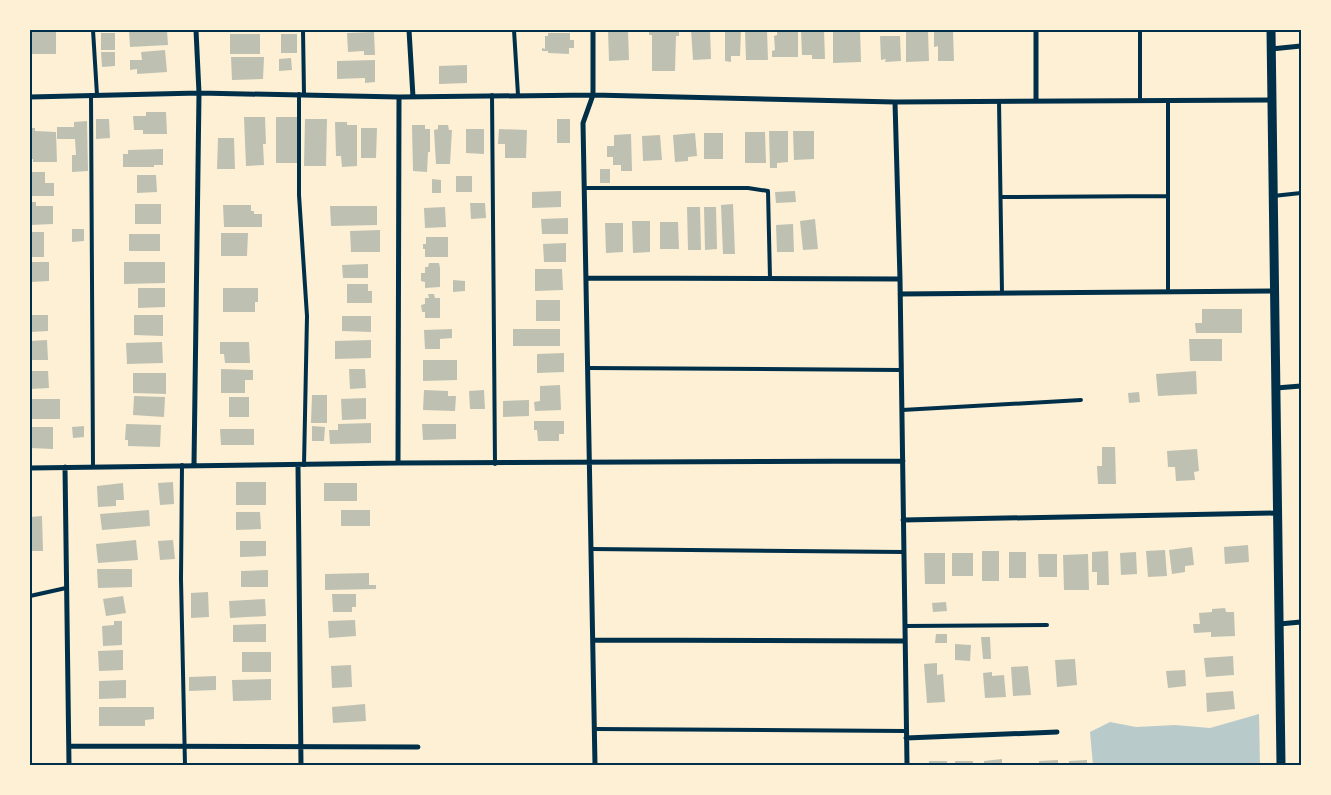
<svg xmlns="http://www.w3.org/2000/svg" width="1331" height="795" viewBox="0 0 1331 795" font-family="'Titillium Web',sans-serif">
	<rect width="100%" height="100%" fill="#fdf0d5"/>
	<path fill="#b9caca" d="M1259 714 1260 765H1093L1090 732 1110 722 1136 727 1175 725 1210 728Z"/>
	<path fill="#bec0b2" d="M30 30H56V54H30Z
		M129 30H167L168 45 130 47Z
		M608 30H628L629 60 609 61Z
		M649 30H679V36H676L675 71H652V35H649Z
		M691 30H710L711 59 693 60Z
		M725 30H741L740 56H731V62L725 61Z
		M745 30H767L768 60H746Z
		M777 30H798V57H772V51L775 50 774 36 777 35Z
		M801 30H824L825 59H812V55H802Z
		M833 30H860L861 62 833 63Z
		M906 30H928L929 61 906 62Z
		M934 30H953L954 61H938V46L934 47Z
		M374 32 375 55H364V51L348 52 347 33Z
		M101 33H115V50H101Z
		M548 33H570V40H574V48H569V54L548 53V51H542V48L545 49V36H548Z
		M230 34H260V54H230Z
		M281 34H297V53H281Z
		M880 36H900L901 61 885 62 886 59 881 60Z
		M165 50 167 72 137 74V69L130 70V60H142L141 52Z
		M101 52H115V66L102 67Z
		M231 57H264L263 79 232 80Z
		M291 58 292 70 279 71V59Z
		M375 60V82L365 83V78L337 79V61Z
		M467 65V83L439 84V66Z
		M146 112H166L167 134H143V130H134L133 116H146Z
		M244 117H265L266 144H263L264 165 246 166Z
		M276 117H297V163H276Z
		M96 119H109L110 138 96 139Z
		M305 119H327L326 166H304Z
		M557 119H570V143H557Z
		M87 121 88 171 72 172V155H76L75 139H57V127H74V122Z
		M335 122H347V125H357V166L342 167 341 156H336Z
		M412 125H425V129H430V152H428L427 172 413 171Z
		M438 125H448L449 130H452L450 164H436L434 130 438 129Z
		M30 128H35V131L56 132 57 162H33V159H30Z
		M361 128H377L376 158H361Z
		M466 129H484V154L466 153Z
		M499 129 527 130 526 158H505V144H498Z
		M769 131H788V162L777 163V168H770Z
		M793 131H814V159L794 160Z
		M745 132H765L766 163H745Z
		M695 133 697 156 688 157V161L675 162 673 135Z
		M704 133H723V159H704Z
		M631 134 632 171H621V165H613V157H607V146H614V135Z
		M660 135 662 160 643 161 642 136Z
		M218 138H234L235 169H217Z
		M163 149V165H154V167H123V154H128V150Z
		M600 169H610V183H600Z
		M30 172H45V183H54V196H30Z
		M137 175H156L157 192 137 193Z
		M456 176H472V192H456Z
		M432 179 441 180V193H432Z
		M561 191V207L532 208V192Z
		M795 191 796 202 776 203 775 192Z
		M30 202H36V206H53V224L30 225Z
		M470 203H485L486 218 471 219Z
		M135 204H161V224H135Z
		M733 204 735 254H723L721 205Z
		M223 205H251V211H254V214H262V227H224Z
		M330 206H377V225L331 226Z
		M445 207 446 227 425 228 424 208Z
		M687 207H700L701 250H688Z
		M704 207H716L717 249 705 250Z
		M568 218V234H542L541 219Z
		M815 219 818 249 803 250 800 221Z
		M632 221H650V252L633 253Z
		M660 222H678L679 249H660Z
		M605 223H623V252L606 253Z
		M793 224 794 252H777L776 225Z
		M72 229H84V241L72 242Z
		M380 230V252H351L350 231Z
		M30 232H44V257H30Z
		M221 233H248L247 256H221Z
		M129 234H160V251H129Z
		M426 237H448V257H425V249H423V244H426Z
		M566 243V262H544L543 244Z
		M30 262H49V281L30 282Z
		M124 262H165V283L124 284Z
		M429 263H439L440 268V287L425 288V282L421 281V273H425V267H428Z
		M368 264V278H343L342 265Z
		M535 269H562L563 290 535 291Z
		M453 280 465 281V291L453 292Z
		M347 284H368V291H372V303H347Z
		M138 288H165V307L138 308Z
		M223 288H258V302H255V312H223Z
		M428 294H434L435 298H440V318H425V312H422L421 305 425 304V298H429Z
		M536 300H560V321H536Z
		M1202 309H1242V333H1196L1195 323H1202Z
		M30 315H48V331L30 332Z
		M134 315H163V336L134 335Z
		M342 316H371V332L342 331Z
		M452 329V338L440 339V349H425L424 330Z
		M513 329H560V346H513Z
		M1189 339H1222V361H1190Z
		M47 340 48 360H30V341Z
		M371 340V358L335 359V341Z
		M162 342 163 363 127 364 126 343Z
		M220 342H249L250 363H225L224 354H220Z
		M564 353V372L537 373V354Z
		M423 360H457V380L423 381Z
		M221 369 253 370V380H245V393H221Z
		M349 369H365L366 388 350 389Z
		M30 371H48L49 388 30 389Z
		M1196 371 1197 394 1158 396 1156 374Z
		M133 373H166V394L133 393Z
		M560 385 561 410 535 411 534 402 540 401V386Z
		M424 390 448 391V396H456L455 411 423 410Z
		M484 390 485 409H470L469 391Z
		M1139 392 1140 402 1129 403 1128 393Z
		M312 395H327V423H311Z
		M134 396 165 397 164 417 133 415Z
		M229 397H249V417H229Z
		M366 398V419L342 420 341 399Z
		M30 399H60V419H30Z
		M529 400V416L503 417V401Z
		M534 421H564V434H559V441H538L537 430H534Z
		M371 423V443L330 444 329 430H338V424Z
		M126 424 161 425 160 447 128 446V440H125Z
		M422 424H456V439L423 440Z
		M84 426V437L73 438 72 427Z
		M312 426 325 427 324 441H312Z
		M30 427H53V449L30 448Z
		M220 429H254V445H221Z
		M1102 447H1115L1116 484H1098L1097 466H1102Z
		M1197 449 1199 471 1194 472 1195 480 1176 481 1175 467H1168L1167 451Z
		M173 482 174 504 160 505 158 483Z
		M236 482H266V505H236Z
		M123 483 124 500H116V506L98 507 97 486Z
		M324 483H357V501H324Z
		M149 510 150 526 102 530 100 514Z
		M341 510H370V526H341Z
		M236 512H260L261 529 236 530Z
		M42 516 43 551H30V517Z
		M136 540 138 560 98 563 96 544Z
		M173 540 175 559 160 560 158 541Z
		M240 541H266V556L240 557Z
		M1248 545 1249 562 1225 564 1224 547Z
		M1192 547 1194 565 1185 566V572L1172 574 1169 550Z
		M1165 550 1167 576 1148 577 1146 551Z
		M982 551H999V581H982Z
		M1108 551 1109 585H1097V572H1092V552Z
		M1009 552H1026V578H1009Z
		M1136 552 1137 574 1121 575 1120 553Z
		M924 553H945V584H925Z
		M952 553H973V576H952Z
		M1038 554H1057V577H1039Z
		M1088 554 1089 590H1064L1063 555Z
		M97 569H132V587L98 588Z
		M268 570V587H241V571Z
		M369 573V585H376V589L325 590V574Z
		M208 592 209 617 191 618V593Z
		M332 594H356V607H352V612H333Z
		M123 596 126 613 106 616 103 599Z
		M265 599 266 616 230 618 229 601Z
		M946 602 947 611 933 612 932 603Z
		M1225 608 1226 612H1234L1235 636 1211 637V632L1194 633 1193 624H1200L1199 613 1212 612V609Z
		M355 620 356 636 329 638 328 621Z
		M114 621H122V645L103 646 102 626 114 625Z
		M266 624V642H233V625Z
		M936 634H947V643H935Z
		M981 637H990L991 659H983Z
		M955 644 971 645 970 661 955 660Z
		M123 650V670L99 671 98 651Z
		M242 652H271V672H242Z
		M1233 656 1234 675 1206 677 1204 658Z
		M1075 659 1077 685 1057 687 1055 660Z
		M937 663V675L943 674 945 702 927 703 924 664Z
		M351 665 352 687 332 688 331 666Z
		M1028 666 1031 695 1013 696 1011 667Z
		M1185 670 1186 686 1168 688 1166 671Z
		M992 672V676L1004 675 1006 697 985 698 983 673Z
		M216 676V690L189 691V677Z
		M271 679V700L233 701 232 680Z
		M126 680V698L99 699V681Z
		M1233 691 1235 709 1207 712 1206 693Z
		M365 704 366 721 333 723 332 707Z
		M99 707H154V719L145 720V726H99Z
		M1002 759V765H984V761Z
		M1058 760V765H1039V761Z
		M1087 760V765H1069V761Z
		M929 761H947V765H929Z
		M955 761H973V765H955Z"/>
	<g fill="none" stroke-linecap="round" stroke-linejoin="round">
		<path stroke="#003049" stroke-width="4" d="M93 30 97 95
			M303 30 304 94
			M514 30 518 95
			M299 94V195L307 316 304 465
			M91 95 93 466
			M492 95 495 464
			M999 101 1002 293
			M1140 101V30
			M1168 101V292
			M585 188H748L768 191 770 278
			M1273 196 1301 193
			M1001 197 1168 196
			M588 368 901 370
			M902 410 1081 400
			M182 465 181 579 185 765
			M591 549 904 552
			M30 596 66 588
			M905 626 1047 625
			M595 729 906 731"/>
		<path stroke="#003049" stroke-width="5" d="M409 30 413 97
			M593 30V95L583 123 595 765
			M1036 30V101
			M1271 49 1301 46
			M30 97 199 93 399 97 593 95 895 102 1272 100
			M895 102 900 279 907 765
			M586 278 900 279
			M900 294 1275 291
			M1276 388 1301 386
			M398 463 399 97
			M194 465 199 93 196 30
			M298 465 301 765
			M65 467 69 765
			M30 468 398 463 903 461
			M903 520 1277 513
			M1279 624 1301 622
			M593 640 905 641
			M906 738 1057 732
			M69 746 418 747"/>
		<path stroke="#003049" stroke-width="9" d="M1271 30 1281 765"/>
	</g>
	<rect width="1331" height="795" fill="none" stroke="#fdf0d5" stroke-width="62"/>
	<rect x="31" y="31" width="1269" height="733" fill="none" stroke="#003049" stroke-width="2"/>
</svg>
